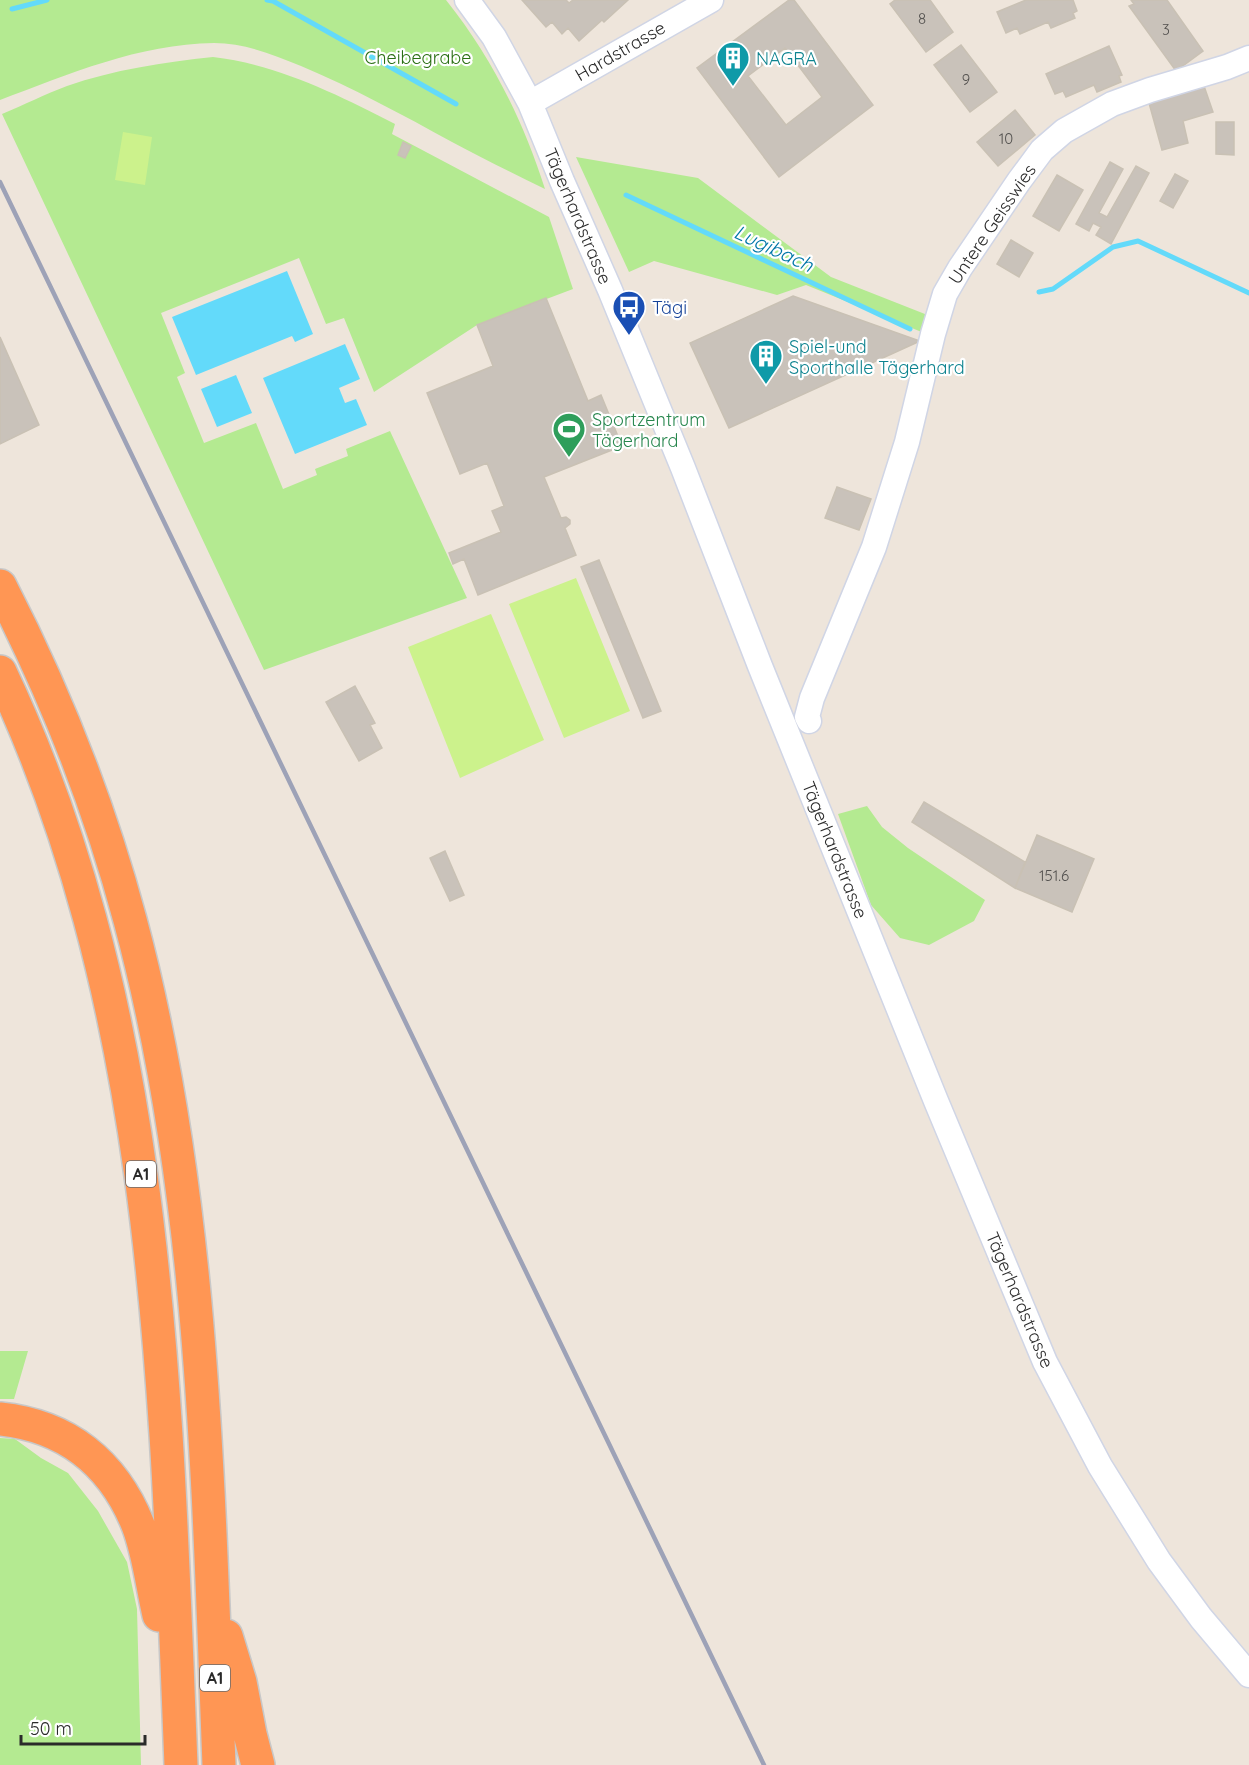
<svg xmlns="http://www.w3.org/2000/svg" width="1249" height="1765" viewBox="0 0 1249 1765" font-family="Quicksand,sans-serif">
	<rect width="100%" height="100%" fill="#eee5db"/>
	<path fill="#b4ea91" d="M0 0H446C491 56 523 120 545 189 514 174 482 158 452 142 403 115 353 88 301 66 274 55 245 43 214 43 139 44 69 74 0 100Z
		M213 57C276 64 339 95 395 124L392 134 549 217 573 289 477 325 374 392 344 318 326 324 299 258 161 313 185 373 177 377 204 443 256 423 283 489 317 475 315 469 348 456 346 449 390 431 467 598 264 670 2 114C24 105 45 94 67 86 113 70 164 62 213 57Z
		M576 157 698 178 831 277 930 316 929 335 806 285 777 295 654 261 629 272Z
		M867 806 882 827 908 848 985 900 974 921 929 945 900 938 871 905 838 814Z
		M0 1351H28L14 1399H0Z
		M0 1438 15 1439 41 1458 68 1473 98 1511 127 1562 137 1609 141 1765H0Z"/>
	<path fill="#ccf28c" d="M123 132 152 137 145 185 115 180Z
		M576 578 630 711 564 738 509 604Z
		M491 614 544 740 460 778 408 647Z"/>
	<path fill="#63dafa" d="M287 271 313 334 295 342 292 336 196 375 172 317Z
		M345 344 360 379 339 388 345 403 356 399 367 425 295 454 263 378Z
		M236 375 252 413 217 427 201 389Z"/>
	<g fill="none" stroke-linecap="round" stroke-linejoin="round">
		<path stroke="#63dafa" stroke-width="5" d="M267 0 273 1 456 104
			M12 9 47 0
			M626 195 910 329
			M1039 292 1053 289 1113 247 1138 241 1249 293"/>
	</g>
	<path fill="#c9c2ba" stroke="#c9c1b4" stroke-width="1.5" fill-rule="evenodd" d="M522 0H566L569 3 573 0H628L604 22 602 20 579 41 568 28 562 34 552 22 546 27Z
		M789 0H794L873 105 779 177 697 68ZM785 48 822 97 786 125 748 76Z
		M895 0H930L953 32 926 52 890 4Z
		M1026 0H1073L1077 11 1073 13 1075 18 1051 28 1048 22 1020 34 1017 28 1006 33 997 12Z
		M1131 0H1167L1203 51 1176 71 1129 6 1134 4Z
		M961 45 997 92 970 112 934 65Z
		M1109 46 1122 75 1119 76 1121 82 1097 92 1094 85 1066 97 1063 91 1055 94 1046 74Z
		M1204 86 1213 112 1183 121 1188 143 1162 150 1149 103Z
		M1015 110 1035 135 998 166 977 142Z
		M1216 122H1234V155L1216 154Z
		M403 142 411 146 405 158 398 155Z
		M1110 162 1123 169 1099 213 1107 217 1136 166 1149 173 1111 244 1096 235 1101 227 1093 223 1089 231 1076 224Z
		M1175 174 1188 181 1173 208 1160 201Z
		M1057 175 1083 190 1059 231 1033 216Z
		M1011 240 1033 253 1019 277 997 264Z
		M793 296 920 341 729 428 690 343Z
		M546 298 588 401 601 395 622 446 544 477 561 518 566 517 570 520V524L565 528 576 555 478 595 464 559 453 564 449 553 501 532 492 511 504 506 487 463 460 474 427 393 493 366 477 325Z
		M0 337 39 425 0 444Z
		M837 487 871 499 859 530 825 518Z
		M599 560 661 711 643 718 581 567Z
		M355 686 375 723 370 725 382 748 359 761 326 702Z
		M924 802 1025 862 1015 888 912 822Z
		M1037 835 1094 859 1072 912 1015 888Z
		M445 851 464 895 450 901 430 858Z"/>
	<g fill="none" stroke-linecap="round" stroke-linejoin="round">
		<defs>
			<path id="minor" d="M467 0 494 37 530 103 562 181 610 290 683 468 760 666 936 1101 1045 1362 1100 1466 1159 1561 1201 1618 1249 1675
				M530 103 711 0
				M809 721 807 717 812 698 874 547 907 442 933 334 945 294 960 268 1019 181 1042 150 1064 131 1112 104 1150 90 1227 67 1249 58"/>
			<path id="highway" d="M0 586C55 693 99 804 130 920 204 1194 208 1483 219 1765
				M0 672C161 1013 166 1396 181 1765
				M0 1419C67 1426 113 1463 138 1525 149 1554 152 1585 159 1615
				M226 1636 240 1682 250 1734 258 1765"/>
		</defs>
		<use href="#minor" stroke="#d0d5e5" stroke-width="27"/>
		<use href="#highway" stroke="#c8c8c8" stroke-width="36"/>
		<use href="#minor" stroke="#fff" stroke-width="24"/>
		<use href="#highway" stroke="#ff9654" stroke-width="33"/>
		<path stroke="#9da2b7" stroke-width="4.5" d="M0 182 764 1765"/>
	</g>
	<defs>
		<symbol id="building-pin" viewBox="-11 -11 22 30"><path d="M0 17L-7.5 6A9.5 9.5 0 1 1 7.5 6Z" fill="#0f9aa8" stroke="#fff"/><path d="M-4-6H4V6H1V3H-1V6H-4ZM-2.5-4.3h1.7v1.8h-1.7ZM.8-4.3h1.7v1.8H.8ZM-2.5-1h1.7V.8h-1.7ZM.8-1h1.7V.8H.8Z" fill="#fff"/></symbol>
		<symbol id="bus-pin" viewBox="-11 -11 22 30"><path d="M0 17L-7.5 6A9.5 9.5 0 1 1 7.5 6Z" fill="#1a4fb4" stroke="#fff"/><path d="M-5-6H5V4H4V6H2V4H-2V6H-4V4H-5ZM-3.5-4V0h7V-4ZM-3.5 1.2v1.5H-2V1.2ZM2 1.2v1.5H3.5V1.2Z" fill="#fff"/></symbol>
		<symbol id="stadium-pin" viewBox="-11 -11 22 30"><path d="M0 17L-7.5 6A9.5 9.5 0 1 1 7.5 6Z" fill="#2e9e5b" stroke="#fff"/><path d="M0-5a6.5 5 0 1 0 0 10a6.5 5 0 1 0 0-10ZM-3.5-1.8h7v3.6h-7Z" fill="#fff"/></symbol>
	</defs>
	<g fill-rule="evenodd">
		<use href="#building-pin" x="714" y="39" width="38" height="52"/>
		<use href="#bus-pin" x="610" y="288" width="38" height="52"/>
		<use href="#building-pin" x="747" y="337" width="38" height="52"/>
		<use href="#stadium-pin" x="550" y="410" width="38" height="52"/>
	</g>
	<g text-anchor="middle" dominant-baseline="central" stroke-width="4.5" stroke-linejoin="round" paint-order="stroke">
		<g font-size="15" fill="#52504e">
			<text x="922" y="18">8</text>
			<text x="1166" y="29">3</text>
			<text x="966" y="79">9</text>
			<text x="1006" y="138">10</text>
			<text x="1054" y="875">151.6</text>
		</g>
		<g fill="#fff" stroke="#6a6a6a" stroke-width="1.5">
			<rect x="126" y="1161" width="30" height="26" rx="4.5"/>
			<rect x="200" y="1665" width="30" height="26" rx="4.5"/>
		</g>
		<g font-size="16" font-weight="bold" fill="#2a2a2a">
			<text x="141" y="1174">A1</text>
			<text x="215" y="1678">A1</text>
		</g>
		<g font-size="18" fill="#2a2a2a" stroke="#fff">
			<text transform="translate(620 51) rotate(-30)">Hardstrasse</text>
			<text transform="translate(578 216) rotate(67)">Tägerhardstrasse</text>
			<text transform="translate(992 224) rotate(-56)">Untere Geisswies</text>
			<text transform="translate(835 850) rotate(68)">Tägerhardstrasse</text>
			<text transform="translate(1020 1300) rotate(67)">Tägerhardstrasse</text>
		</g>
		<g font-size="18" fill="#2a6f13" stroke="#fff">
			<text x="418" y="57">Cheibegrabe</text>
		</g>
		<g font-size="18" fill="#0d838f" stroke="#fff" text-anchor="start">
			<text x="756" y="58">NAGRA</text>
			<text x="789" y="346">Spiel-und<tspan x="789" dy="21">Sporthalle Tägerhard</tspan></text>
		</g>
		<g font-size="18" fill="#164399" stroke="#fff" text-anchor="start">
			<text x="652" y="307">Tägi</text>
		</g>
		<g font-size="18" fill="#27864d" stroke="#fff" text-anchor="start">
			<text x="592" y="419">Sportzentrum<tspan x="592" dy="21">Tägerhard</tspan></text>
		</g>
		<g font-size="20" font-style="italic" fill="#0077a8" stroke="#fff">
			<text transform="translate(774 248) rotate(25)">Lugibach</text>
		</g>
	</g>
	<path d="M21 1735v9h124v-9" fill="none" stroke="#2a2a2a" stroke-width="3"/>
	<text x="30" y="1735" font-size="18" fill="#2a2a2a" stroke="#ffffff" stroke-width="4.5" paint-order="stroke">50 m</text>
</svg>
